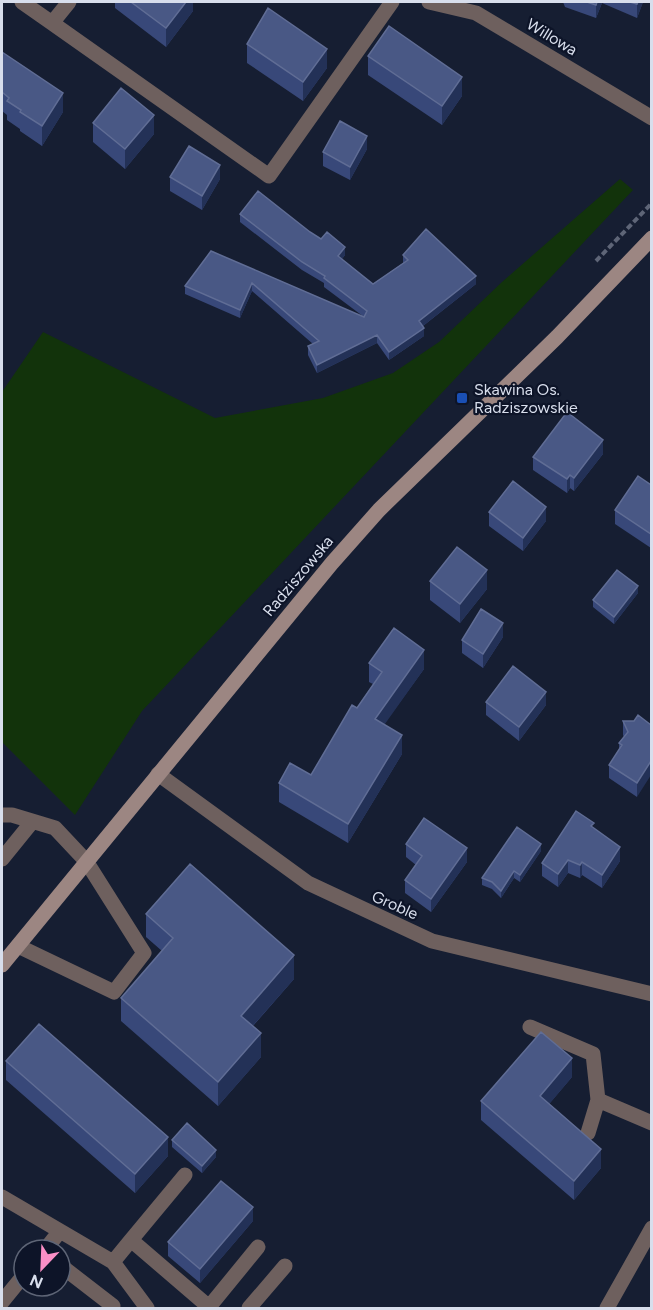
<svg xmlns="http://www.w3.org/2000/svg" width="653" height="1310" viewBox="0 0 653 1310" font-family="Figtree,sans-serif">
	<rect width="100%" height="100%" fill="#161e32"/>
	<path fill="#12330b" d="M620 179 633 190 142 711 75 815 2 742V392L43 332 215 418 323 398 393 373 439 342 502 282Z"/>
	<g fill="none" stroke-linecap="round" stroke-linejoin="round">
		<path stroke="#5e6577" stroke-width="4" stroke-dasharray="6 3" stroke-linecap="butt" d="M596 261 652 203"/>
		<path stroke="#6e605e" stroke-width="15" d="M22 2 52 23 69 2
			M52 23 269 176 392 2
			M2 815H12L55 828 86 861 144 953 114 992 18 946
			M2 859 32 822
			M530 1027 593 1054 598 1100
			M588 1133 598 1100 652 1123
			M2 1197 113 1262 147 1308
			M131 1240 185 1175
			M45 1250 60 1231
			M113 1262 131 1240 209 1307 258 1247
			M60 1265 113 1306 112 1308
			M2 1302 24 1275
			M249 1308 285 1266"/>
		<path stroke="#6e605e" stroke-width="15" d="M429 2 476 13 652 118
			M158 774 308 883 432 941 652 994
			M607 1308 652 1228"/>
		<path stroke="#9c8682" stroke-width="15" d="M2 965 332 563 379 510 557 337 652 238"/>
	</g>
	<path fill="#384879" d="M115 2H193V11L166 47 115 8Z
		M563 2H643L637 18 602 3 596 18 565 7Z
		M2 42V52L63 112 42 146 20 131V129L7 120V115L2 111Z
		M247 44 327 68 303 101 247 63Z
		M368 56 462 96 442 125 368 75Z
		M93 123 154 134 125 169 93 142Z
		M367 149 350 180 323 166V152Z
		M170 177 220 179 202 210 170 191Z
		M240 214 310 232 345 255 342 259 373 284 403 263V255L476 284 423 326 424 336 389 360 377 343 317 373 308 355V346L313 344 252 291 240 318 185 294V286L211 251 364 317 324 287V283L302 270 240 222Z
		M603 454 574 491 570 488 567 493 533 470V457Z
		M651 485V548L615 524V510Z
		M489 512 546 521 523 551 489 526Z
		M430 581 487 589 460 623 430 600Z
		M638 593 614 624 593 607V600Z
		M503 637 483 668 462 653V640Z
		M369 663 424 669 384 724 402 754 348 843 279 802V783L311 775 373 684 369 682Z
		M486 702 546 705 519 741 486 715Z
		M638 715 637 797 609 778V765L619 750V743L624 737 623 735V721H634Z
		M594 828 620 861 602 888 582 875 580 878 568 873 558 887 542 876V863Z
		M406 844 467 862 431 912 405 893V880L416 865 406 857Z
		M541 851 520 882 514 878 501 898 492 889 482 885V878Z
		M146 914 294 979 253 1026 261 1057 218 1106 121 1021V998L162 951 146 937Z
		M6 1061 168 1156 135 1193 6 1080Z
		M572 1077 549 1104 601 1168 574 1200 481 1120V1101Z
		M172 1140 216 1157 202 1173 172 1147Z
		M253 1221 200 1283 168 1256V1242Z"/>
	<path fill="#233157" d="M186 2H193V11L166 47V28Z
		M597 2H602V3L596 18V5Z
		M638 2H643L637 18V4Z
		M327 49V68L303 101V82Z
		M462 77V96L442 125V106Z
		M63 93V112L42 146V126Z
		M154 115V134L125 169V149Z
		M367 136V149L350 180V167Z
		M220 165V179L202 210V196Z
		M345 247V255L338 264V256Z
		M476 276V284L419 329V321Z
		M252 283V291L240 318V310Z
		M424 328V336L389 360V352Z
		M377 335V343L317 373V365Z
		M603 440V454L574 491V478Z
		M570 475V488L567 493V479Z
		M546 507V521L523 551V538Z
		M487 570V589L460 623V604Z
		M638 586V593L614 624V617Z
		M503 623V637L483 668V654Z
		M424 650V669L375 738V719Z
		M546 692V705L519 741V727Z
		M402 735V754L348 843V824Z
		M651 761V775L637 797V783Z
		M541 844V851L520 882V875Z
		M620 847V861L602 888V875Z
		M467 848V862L431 912V899Z
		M568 860V873L558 887V874Z
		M582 862V875L580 878V865Z
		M514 871V878L501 898V891Z
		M294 955V979L241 1039V1016Z
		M261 1033V1057L218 1106V1082Z
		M572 1058V1077L540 1115V1096Z
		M168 1137V1156L135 1193V1174Z
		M601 1149V1168L574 1200V1181Z
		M216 1150V1157L202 1173V1166Z
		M253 1207V1221L200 1283V1269Z"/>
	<path fill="#495885" stroke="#606d95" stroke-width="1.5" d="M131 2H186L166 28Z
		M587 2H597L596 5Z
		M630 2H638L637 4Z
		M268 8 327 49 303 82 247 44Z
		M389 26 462 77 442 106 368 56Z
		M2 52 63 93 42 126 20 112 21 110 7 101 9 98 2 92Z
		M121 88 154 115 125 149 93 123Z
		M340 121 367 136 350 167 323 152Z
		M189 146 220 165 202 196 170 177Z
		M258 191 310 232 321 239 327 232 345 247 338 256 373 284 408 260 403 255 426 229 476 276 419 321 424 328 389 352 377 335 317 365 308 346 319 341 252 283 240 310 185 286 211 251 364 317 367 311 324 278 325 276 302 262 240 214Z
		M567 412 603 440 574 478 570 475 567 479 533 457Z
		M638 476 651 485V534L615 510Z
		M513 481 546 507 523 538 489 512Z
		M457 547 487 570 460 604 430 581Z
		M617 570 638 586 614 617 593 600Z
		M481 609 503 623 483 654 462 640Z
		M394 628 424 650 375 719 402 735 348 824 279 783 290 763 311 775 352 705 357 708 382 672 369 663Z
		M513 666 546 692 519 727 486 702Z
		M638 715 651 725V761L637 783 609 765 622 745 619 743 628 732 623 721H634Z
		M576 811 594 823 591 826 620 847 602 875 582 862 580 865 568 860 558 874 542 863Z
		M424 818 467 848 431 899 405 880 422 856 406 844Z
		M517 827 541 844 520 875 514 871 501 891 492 882 482 878Z
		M190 864 294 955 241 1016 261 1033 218 1082 121 998 173 938 146 914Z
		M39 1024 168 1137 135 1174 6 1061Z
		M541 1032 572 1058 540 1096 601 1149 574 1181 481 1101Z
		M187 1123 216 1150 202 1166 172 1140Z
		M221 1181 253 1207 200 1269 168 1242Z"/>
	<rect fill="#1a4fb4" stroke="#0d1428" stroke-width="2" x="456" y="392" width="12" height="12" rx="3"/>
	<g text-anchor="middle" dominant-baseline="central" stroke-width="4.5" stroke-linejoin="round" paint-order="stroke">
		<g font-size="16" fill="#d8deec" stroke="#0d1428">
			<text transform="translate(552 37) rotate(31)">Willowa</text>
			<text transform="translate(298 576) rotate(-50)">Radziszowska</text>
			<text transform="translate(395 905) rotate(24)">Groble</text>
		</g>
		<g font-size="16" fill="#d8deec" stroke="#0d1428" text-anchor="start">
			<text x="474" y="389">Skawina Os.<tspan x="474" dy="18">Radziszowskie</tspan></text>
		</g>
	</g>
	<rect width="653" height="1310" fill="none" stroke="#d8deec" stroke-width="6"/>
	<g transform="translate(42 1268) rotate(203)"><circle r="28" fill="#0d1428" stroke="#5e6576" stroke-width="1.5"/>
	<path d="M0-4.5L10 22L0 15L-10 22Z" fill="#fa8fc6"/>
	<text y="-9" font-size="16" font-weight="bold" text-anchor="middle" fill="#d8deec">N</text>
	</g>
</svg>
